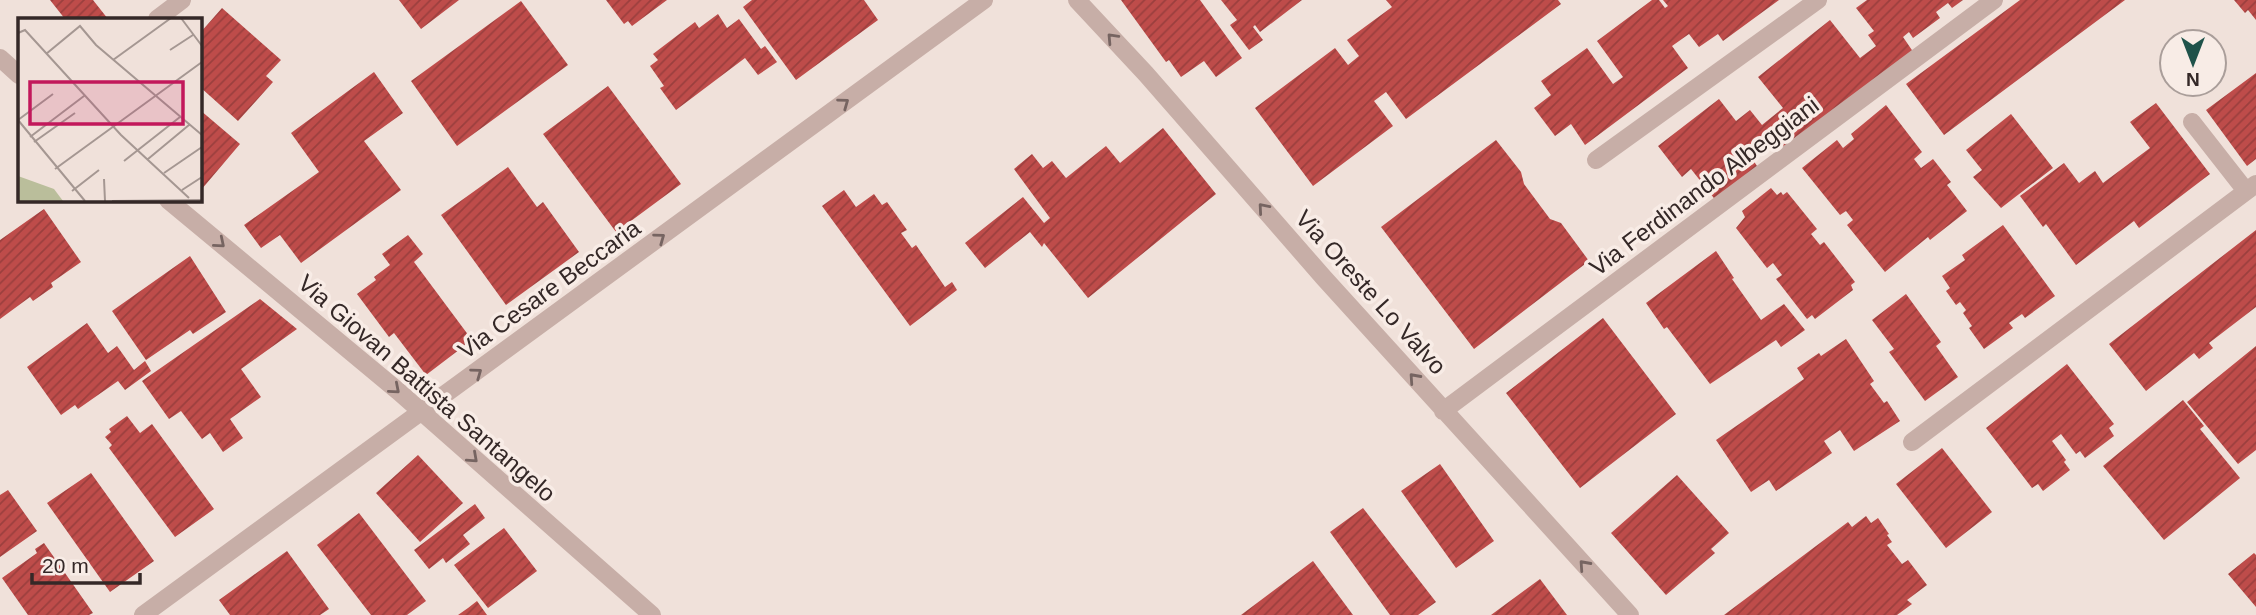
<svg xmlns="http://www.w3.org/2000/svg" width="2256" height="615" viewBox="0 0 2256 615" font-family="Helvetica,sans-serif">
	<defs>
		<pattern id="building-hatch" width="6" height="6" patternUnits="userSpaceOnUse" patternTransform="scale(1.75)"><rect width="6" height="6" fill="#be4c4a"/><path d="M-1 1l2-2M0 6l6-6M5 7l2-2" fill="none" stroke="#9b3f3e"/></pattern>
	</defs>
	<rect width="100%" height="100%" fill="#f0e1da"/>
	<path fill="url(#building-hatch)" d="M50 0H93L108 19H65Z
		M399 0H459L421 29Z
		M606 0H667L632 26 628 21 624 24Z
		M752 0H864L878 20 796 80 743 7Z
		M1121 0H1200L1242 58 1216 77 1204 61 1181 77 1169 60 1166 62Z
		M1221 0H1302L1260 32 1255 25 1253 27 1263 40 1249 50 1230 25 1237 20Z
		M1386 0H1558L1561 4 1406 119 1386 92 1374 101 1393 126 1313 186 1255 108 1335 48 1348 65 1359 56 1347 40 1392 7Z
		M1652 0H1659L1665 8 1668 6 1663 0H1779L1723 41 1718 34 1699 47 1689 34 1672 46 1688 68 1585 145 1571 124 1555 136 1534 108 1551 95 1541 81 1587 48 1613 84 1623 77 1597 41Z
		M1867 0H1963L1952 8 1948 3 1936 12 1940 18 1913 38 1909 32 1903 37 1916 56 1783 150 1771 136 1749 154 1759 169 1717 202 1691 169 1682 177 1658 146 1719 99 1736 121 1750 110 1762 125 1783 108 1758 77 1830 20 1860 58 1876 46 1868 35 1874 31 1856 8Z
		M2020 0H2125L1944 135 1906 84Z
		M2234 0H2256V20L2248 10 2245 13Z
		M521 1 568 65 457 146 411 81Z
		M222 8 281 60 266 76 273 82 238 121 200 87V33Z
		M718 14 727 28 739 19 761 49 765 46 777 62 758 75 745 58 676 110 660 88 664 86 650 66 658 60 653 54 695 22 699 28Z
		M374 72 403 113 364 141 401 190 301 263 280 235 261 248 244 225 319 172 291 133Z
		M2256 73V159L2247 166 2206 110Z
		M608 86 681 184 616 232 543 134Z
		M2156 103 2210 174 2139 228 2134 221 2076 265 2046 224 2043 227 2020 196 2064 163 2079 183 2095 171 2103 183 2150 148 2130 122Z
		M1886 105 1922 152 1914 159 1921 168 1933 159 1951 182 1947 185 1967 211 1930 240 1928 237 1885 272 1847 225 1853 220 1846 211 1840 215 1802 168 1837 140 1843 148 1854 139 1851 134Z
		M200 110 240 144 201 190 200 189Z
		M2011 114 2053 168 2001 208 1973 177 1982 170 1966 150Z
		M1163 128 1216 194 1088 298 1044 243 1042 247 1030 232 985 268 965 243 1023 197 1044 223 1050 218 1014 169 1032 154 1043 168 1052 161 1066 178 1106 146 1120 163Z
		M1496 140 1521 172 1524 184 1550 219 1561 223 1589 261 1474 349 1381 227Z
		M508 167 537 207 543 202 579 252 506 305 441 215Z
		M1771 188 1777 195 1781 192 1783 195 1787 192 1817 229 1811 234 1820 245 1824 242 1855 282 1851 285 1853 290 1815 319 1812 315 1807 319 1776 279 1782 275 1773 263 1767 268 1736 228 1745 217 1742 211Z
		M844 190 856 207 874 194 882 205 887 202 907 230 901 233 912 248 916 245 945 287 952 282 957 290 910 326 822 206Z
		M44 209 81 262 51 283 53 287 33 301 30 297 0 319V240Z
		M2003 225 2055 296 2025 318 2022 314 2009 323 2013 328 1984 349 1969 328 1972 326 1963 313 1966 310 1960 302 1956 305 1946 291 1950 288 1942 276 1965 260 1962 255Z
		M2256 230V307L2209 343 2213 348 2199 359 2194 353 2146 391 2109 344Z
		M408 235 423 254 414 262 472 340 426 375 394 333 389 337 357 294 376 280 374 277 390 265 382 254Z
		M1716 251 1734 278 1732 279 1761 320 1784 304 1805 330 1781 347 1776 340 1710 384 1667 327 1664 329 1646 303Z
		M190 256 226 312 193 334 190 330 146 360 112 311Z
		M1906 294 1941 342 1936 346 1958 377 1925 401 1889 352 1894 349 1872 320Z
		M260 299 297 329 241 369 261 397 230 419 243 438 223 452 210 433 202 439 181 411 169 419 142 381Z
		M1603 318 1676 414 1580 488 1506 393Z
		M87 323 108 353 117 346 134 370 145 361 151 371 125 390 118 381 78 409 75 405 61 415 27 367Z
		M1846 339 1874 381 1870 384 1884 403 1887 401 1900 421 1854 451 1840 430 1824 441 1832 453 1776 491 1769 480 1751 492 1716 440 1804 379 1797 368 1819 353 1821 356Z
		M2256 346V450L2238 464 2187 402Z
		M2067 364 2114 424 2109 428 2114 436 2085 458 2080 451 2076 454 2061 434 2052 441 2066 460 2064 462 2070 470 2043 491 2038 484 2032 488 1986 428Z
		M2183 400 2204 426 2200 429 2240 478 2164 540 2103 466Z
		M127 416 140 433 152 424 214 509 175 537 109 448 112 445 105 437 111 432 109 429Z
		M1942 448 1992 512 1946 548 1896 484Z
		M418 455 463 503 420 542 376 493Z
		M1440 464 1494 541 1456 568 1401 491Z
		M91 473 154 561 110 592 47 503Z
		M1677 475 1729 533 1711 549 1715 553 1666 595 1611 533Z
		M8 490 37 531 0 557V495Z
		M475 504 485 518 463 535 470 544 446 563 443 558 429 569 414 550Z
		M1363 508 1436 602 1418 615H1390L1330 532Z
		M359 513 426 601 407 615H371L317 545Z
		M1866 516 1871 523 1878 518 1889 534 1887 535 1892 542 1887 545 1902 564 1908 560 1927 585 1907 600 1912 604 1897 615H1724L1848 522 1852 527Z
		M504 528 537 571 488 608 454 565Z
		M44 543 93 613 89 615H28L2 578 37 553 35 549Z
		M287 551 329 609 320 615H230L219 600Z
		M2254 553 2256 555V607L2228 574Z
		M1313 561 1353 615H1241Z
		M1540 579 1567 615H1491Z
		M477 601 487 615H458L468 608Z"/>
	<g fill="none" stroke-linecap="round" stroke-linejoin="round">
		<path stroke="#c7aea7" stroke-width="18" d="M1077 0 1146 74 1324 278 1630 615
			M157 19 182 0
			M0 58 19 75
			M2192 122 2246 191
			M1596 160 1818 0
			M168 200 398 391 652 615
			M1443 411 1994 0
			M1912 442 2256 184
			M143 615 984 0"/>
	</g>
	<defs><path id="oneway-chevron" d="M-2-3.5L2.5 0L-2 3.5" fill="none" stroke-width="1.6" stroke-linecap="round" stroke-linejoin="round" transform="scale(1.75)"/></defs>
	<g stroke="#766461">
		<use href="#oneway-chevron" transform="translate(1112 38) rotate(-133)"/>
		<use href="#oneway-chevron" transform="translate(844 103) rotate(-36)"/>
		<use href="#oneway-chevron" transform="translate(1263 208) rotate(-131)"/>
		<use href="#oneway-chevron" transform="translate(660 238) rotate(-36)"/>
		<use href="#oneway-chevron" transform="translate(220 243) rotate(40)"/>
		<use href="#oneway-chevron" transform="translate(477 373) rotate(-36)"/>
		<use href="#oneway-chevron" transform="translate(1414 378) rotate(-132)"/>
		<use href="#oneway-chevron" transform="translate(395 389) rotate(41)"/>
		<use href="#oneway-chevron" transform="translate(473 458) rotate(42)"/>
		<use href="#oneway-chevron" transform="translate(1584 565) rotate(-132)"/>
	</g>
	<g text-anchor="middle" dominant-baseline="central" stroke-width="7" stroke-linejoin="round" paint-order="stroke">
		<g font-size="24" fill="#342827" stroke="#f8ece6">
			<text transform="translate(1704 186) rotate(-37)">Via Ferdinando Albeggiani</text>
			<text transform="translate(549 289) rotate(-36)">Via Cesare Beccaria</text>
			<text transform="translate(1371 292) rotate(48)">Via Oreste Lo Valvo</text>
			<text transform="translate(427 388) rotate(41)">Via Giovan Battista Santangelo</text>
		</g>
	</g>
	<g transform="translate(18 18)">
		<rect width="184" height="184" fill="#f0e1da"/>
		<path d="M0 158 36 171 45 183H0Z" fill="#babe9b"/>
		<path fill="none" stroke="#a59792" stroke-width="2" d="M163 0 184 28M0 15 7 12 103 117 171 180M152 32 175 17M28 36 62 8 78 27 184 117M95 42 153 0M0 102 67 183M0 102 35 76M12 119 66 78M16 124 57 95M130 141 171 107M106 143 162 99M37 151 184 44M146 155 184 129M86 161 87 183M164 172 184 159M54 173 81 152M94 183 184 182"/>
		<path fill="#c2185b" fill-opacity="0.15" stroke="#c2185b" stroke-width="3.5" d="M12 64H165V106H12Z"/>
		<rect width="184" height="184" fill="none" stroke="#342827" stroke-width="3.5"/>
	</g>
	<g transform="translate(2193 63) rotate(180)"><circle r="33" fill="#f8ece6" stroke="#aa9e9a" stroke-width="2"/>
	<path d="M0-5L12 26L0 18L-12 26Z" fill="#1f524a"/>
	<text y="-10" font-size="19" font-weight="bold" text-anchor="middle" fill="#342827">N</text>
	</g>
	<path d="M32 573v10h108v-10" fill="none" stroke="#342827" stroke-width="3.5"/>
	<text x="42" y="573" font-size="21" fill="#342827" stroke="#f8ece6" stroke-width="5" paint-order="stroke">20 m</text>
</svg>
